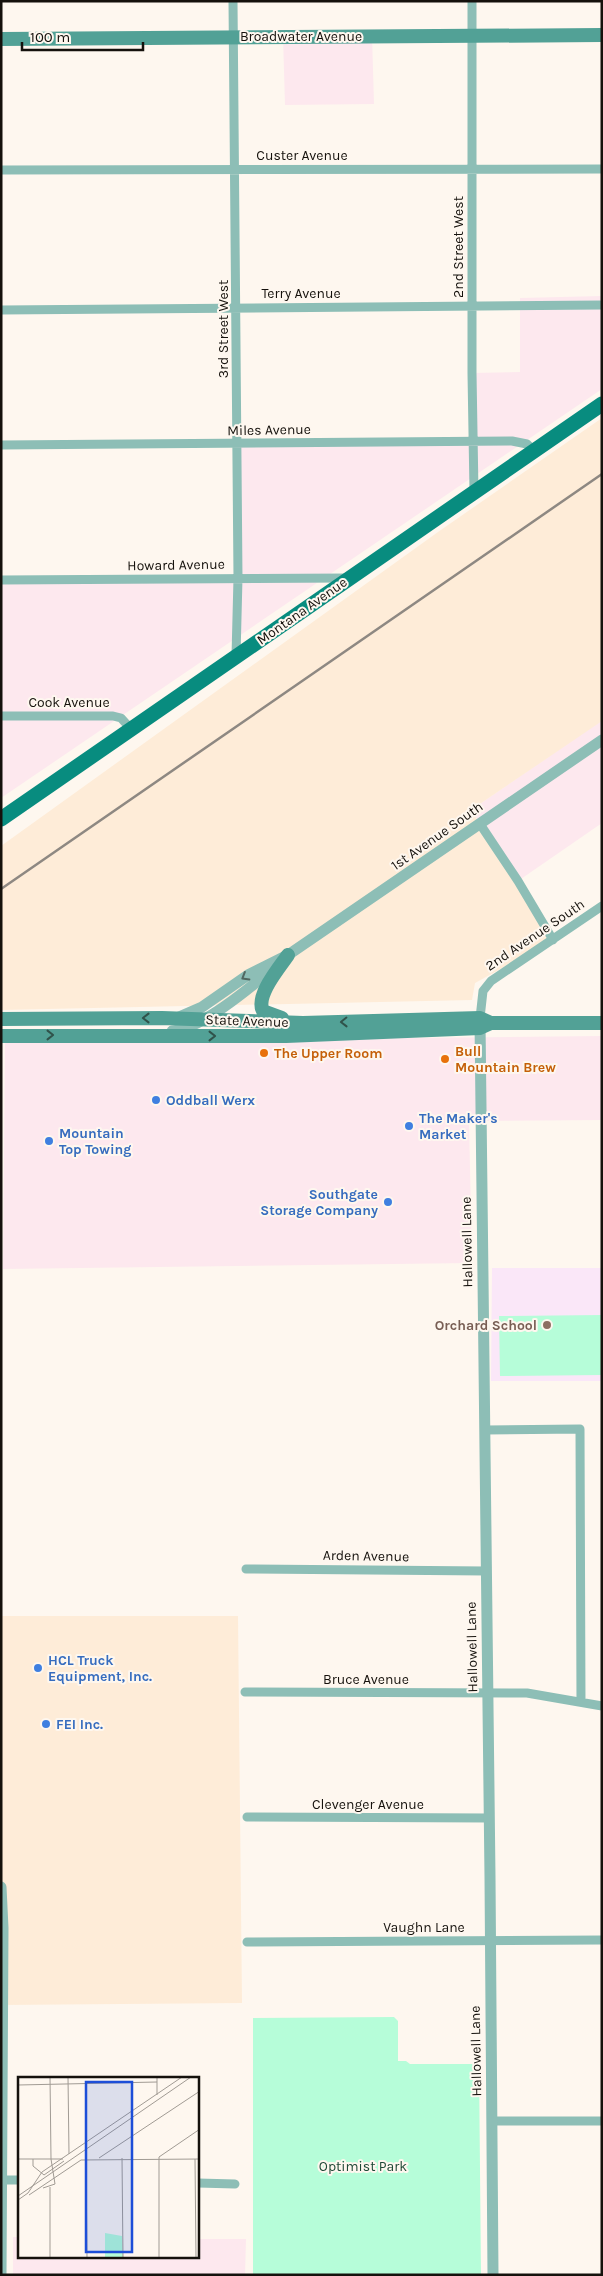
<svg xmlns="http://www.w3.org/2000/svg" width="603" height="2276" viewBox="0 0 603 2276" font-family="Karla,sans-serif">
	<rect width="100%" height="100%" fill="#fef7ef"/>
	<path fill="#fde8ee" d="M372 35 374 104 285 105 283 36Z
		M602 296V389L1 798V580L238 578 237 444 473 441 472 373 520 372V298Z
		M602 720V823L518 881 471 810Z
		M602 1036V1120L469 1121 472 1263 3 1269 5 1042Z
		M13 2237H19V2257H198V2239H246L245 2275H13Z"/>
	<path fill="#feecd8" d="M602 418V721L471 810 518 881 553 940 475 983 472 1000 1 1010V846L438 532Z
		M1 1616H238L242 2003 1 2005Z"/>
	<path fill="#fae7f8" d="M492 1268H602V1381H491Z"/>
	<path fill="#b6fdd9" d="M602 1315V1375L500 1376 499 1316Z
		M394 2017 398 2021V2061H406L410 2064H479L481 2275H253V2018Z"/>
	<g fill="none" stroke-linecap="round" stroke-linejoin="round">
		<path stroke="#8dbeb6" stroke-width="9" d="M233 1 238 578 236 656
			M472 1V373L474 492
			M1 170 602 169
			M1 310 602 305
			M1 445 512 441 527 444 534 451
			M1 580 348 578
			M1 716H113L121 718 131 729
			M480 824 518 881 553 940
			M480 1018 483 991 491 981 602 906
			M485 1430 580 1429 581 1702
			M246 1569 486 1571
			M245 1692 527 1693 602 1706
			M247 1817 489 1818
			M247 1942 602 1940
			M492 2121H602
			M1 2180H19
			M198 2183 235 2184"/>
		<path stroke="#8dbeb6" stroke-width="11" d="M179 1017 202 1007 248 975 288 955 602 740
			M480 1022 490 1877 493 2275
			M172 1031C202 1029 252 986 276 966
			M1 1887 3 1928 1 2275"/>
		<path stroke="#52a196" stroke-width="14" d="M1 39 602 35
			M282 1018 263 1011C255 996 279 968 288 955
			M1 1019 162 1018 303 1023 480 1018 491 1023
			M1 1036H286L480 1028 491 1023H602"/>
		<path stroke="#088c7f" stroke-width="15" d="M1 819 602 404"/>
		<path stroke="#8e8882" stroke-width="2.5" d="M1 889 602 474"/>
	</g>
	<defs><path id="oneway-chevron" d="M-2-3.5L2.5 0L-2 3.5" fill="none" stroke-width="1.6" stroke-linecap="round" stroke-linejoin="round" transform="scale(1.25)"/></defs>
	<use stroke="#516861" href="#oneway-chevron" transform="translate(245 977) rotate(149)"/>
	<g stroke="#30524a">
		<use href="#oneway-chevron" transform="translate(146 1018) rotate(180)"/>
		<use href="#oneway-chevron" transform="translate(344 1022) rotate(179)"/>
		<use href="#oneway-chevron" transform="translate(50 1035)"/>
		<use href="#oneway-chevron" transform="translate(212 1036)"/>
	</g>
	<g fill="#e8710a" stroke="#fef7ef" stroke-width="2">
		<circle cx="264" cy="1053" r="5"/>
		<circle cx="445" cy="1059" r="5"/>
	</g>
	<g fill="#3f7fe0" stroke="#fef7ef" stroke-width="2">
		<circle cx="156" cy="1100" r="5"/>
		<circle cx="409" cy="1126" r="5"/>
		<circle cx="49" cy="1141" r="5"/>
		<circle cx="388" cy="1202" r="5"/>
		<circle cx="38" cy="1668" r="5"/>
		<circle cx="46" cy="1724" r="5"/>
	</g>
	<circle fill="#8d6e63" stroke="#fef7ef" stroke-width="2" cx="547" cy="1325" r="5"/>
	<g text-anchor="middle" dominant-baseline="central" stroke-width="4" stroke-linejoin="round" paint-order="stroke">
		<g font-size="14" fill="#15110c" stroke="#fef7ef">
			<text x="301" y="36">Broadwater Avenue</text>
			<text x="302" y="155">Custer Avenue</text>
			<text transform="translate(458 247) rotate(-90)">2nd Street West</text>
			<text x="301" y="293">Terry Avenue</text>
			<text transform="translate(223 329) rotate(-90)">3rd Street West</text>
			<text transform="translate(269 430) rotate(-1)">Miles Avenue</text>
			<text transform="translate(176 565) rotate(-1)">Howard Avenue</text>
			<text transform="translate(302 611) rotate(-35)">Montana Avenue</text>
			<text x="69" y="702">Cook Avenue</text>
			<text transform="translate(437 836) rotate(-35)">1st Avenue South</text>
			<text transform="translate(535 935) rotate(-34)">2nd Avenue South</text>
			<text transform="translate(247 1021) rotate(2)">State Avenue</text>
			<text transform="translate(467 1242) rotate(-91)">Hallowell Lane</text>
			<text transform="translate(366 1556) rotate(1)">Arden Avenue</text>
			<text transform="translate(472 1647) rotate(-91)">Hallowell Lane</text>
			<text x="366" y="1679">Bruce Avenue</text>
			<text x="368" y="1804">Clevenger Avenue</text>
			<text x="424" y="1927">Vaughn Lane</text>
			<text transform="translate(476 2051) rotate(-91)">Hallowell Lane</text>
		</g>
		<g font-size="14" font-weight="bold" fill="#c56008" stroke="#fef7ef" text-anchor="start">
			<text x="455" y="1051">Bull<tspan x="455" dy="16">Mountain Brew</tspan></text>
			<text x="274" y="1053">The Upper Room</text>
		</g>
		<g font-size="14" font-weight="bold" fill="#366cbe" stroke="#fef7ef" text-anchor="start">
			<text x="166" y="1100">Oddball Werx</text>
			<text x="419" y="1118">The Maker's<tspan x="419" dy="16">Market</tspan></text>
			<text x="59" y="1133">Mountain<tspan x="59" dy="16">Top Towing</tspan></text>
			<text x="378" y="1194" text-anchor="end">Southgate<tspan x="378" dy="16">Storage Company</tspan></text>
			<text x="48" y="1660">HCL Truck<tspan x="48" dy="16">Equipment, Inc.</tspan></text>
			<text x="56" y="1724">FEI Inc.</text>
		</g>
		<g font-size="14" font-weight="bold" fill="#785e54" stroke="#fef7ef" text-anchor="end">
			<text x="537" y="1325">Orchard School</text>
		</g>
		<g font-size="14" fill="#1d4835" stroke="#fef7ef">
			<text x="363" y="2166">Optimist Park</text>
		</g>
	</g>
	<g transform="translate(18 2077)">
		<rect width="181" height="181" fill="#fef7ef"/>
		<path d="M87 156 104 159 105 181H87Z" fill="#b6fdd9"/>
		<path fill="none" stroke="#a19b94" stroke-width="1" d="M32 0 33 82M50 0 51 77M0 8 139 5M139 18V0M68 81 69 181M81 81 182 14M104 81 105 181M0 82H45M15 82V89L26 98 46 84M177 82 178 181M32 110V181M25 111 37 107 33 82M11 118 63 83 182 82M0 119 173 0M0 123 10 116 24 95 164 0M141 181V80L182 52"/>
		<path fill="#1d4ed8" fill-opacity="0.15" stroke="#1d4ed8" stroke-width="2.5" d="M68 5H114V175H68Z"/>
		<rect width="181" height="181" fill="none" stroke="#15110c" stroke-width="2.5"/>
	</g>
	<rect width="603" height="2276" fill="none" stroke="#15110c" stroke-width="5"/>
	<path d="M22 42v8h121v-8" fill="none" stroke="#15110c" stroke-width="2.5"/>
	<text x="30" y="42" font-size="15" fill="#15110c" stroke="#fef7ef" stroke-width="4" paint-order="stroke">100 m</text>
</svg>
